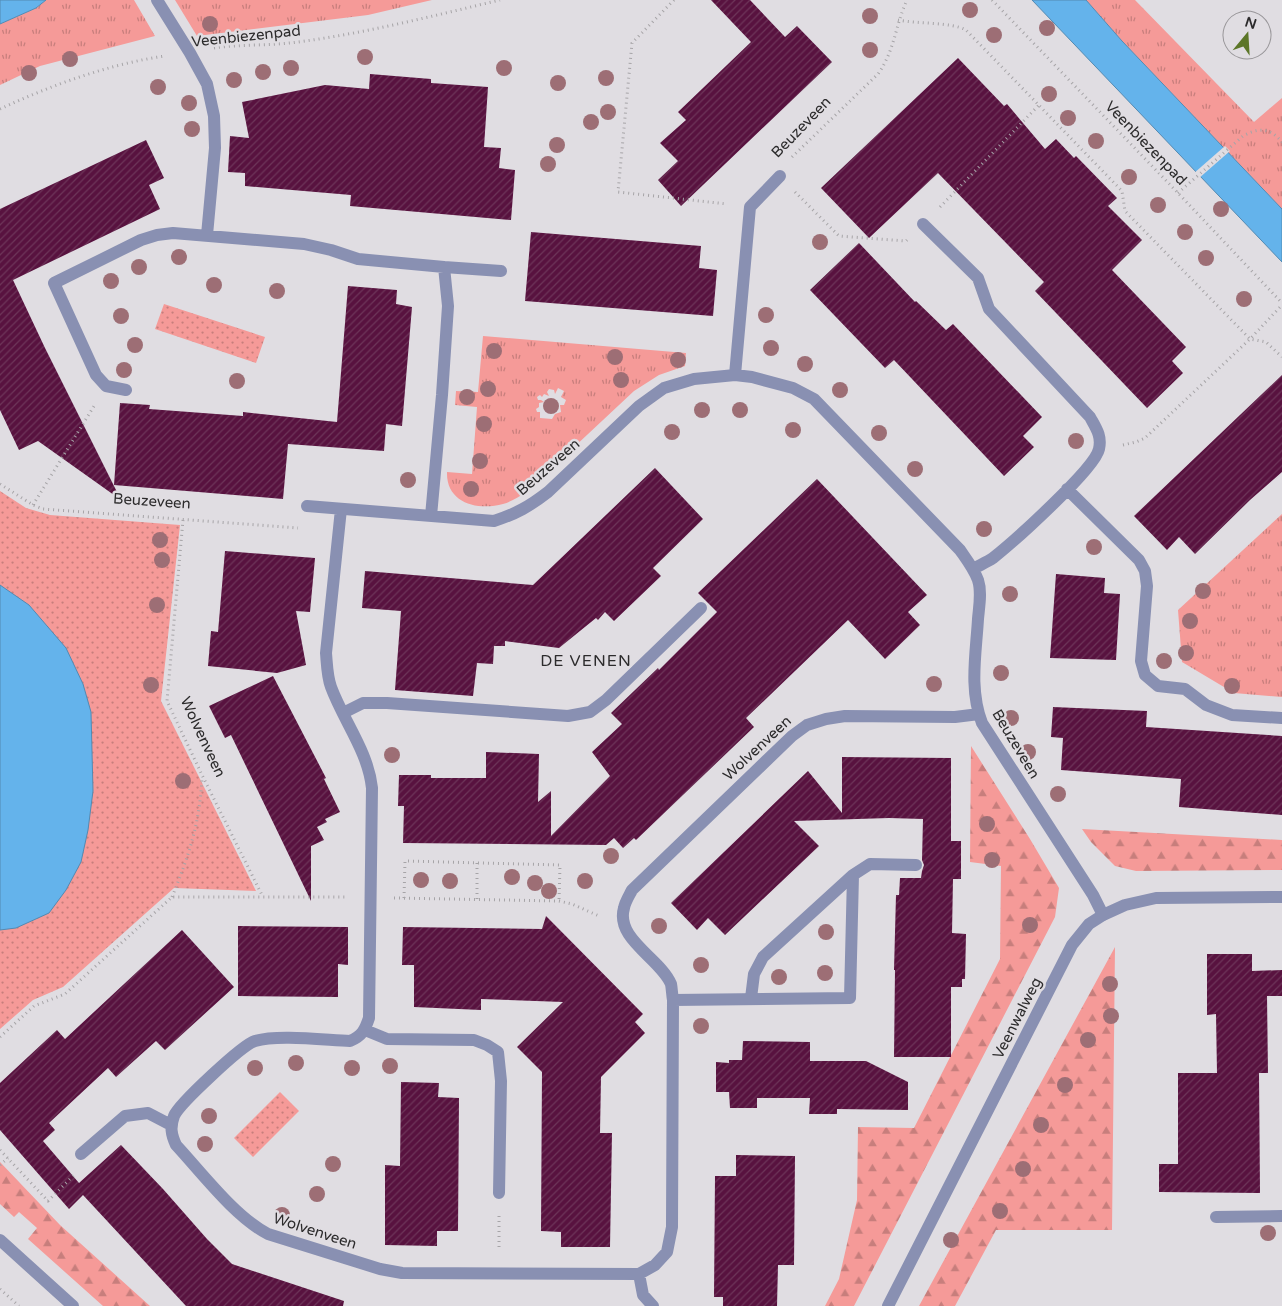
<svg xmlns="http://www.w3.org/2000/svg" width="1282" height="1306" viewBox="0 0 1282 1306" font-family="'Varela Round',sans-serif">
	<defs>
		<pattern id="grass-tufts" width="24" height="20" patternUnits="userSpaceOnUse" patternTransform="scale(1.25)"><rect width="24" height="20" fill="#f59a98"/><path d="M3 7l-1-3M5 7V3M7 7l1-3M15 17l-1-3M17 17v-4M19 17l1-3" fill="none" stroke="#c77e7c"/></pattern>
		<pattern id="forest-firs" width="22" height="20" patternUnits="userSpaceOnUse" patternTransform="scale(1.25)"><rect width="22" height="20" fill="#f59a98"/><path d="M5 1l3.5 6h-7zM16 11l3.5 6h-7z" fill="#c77e7c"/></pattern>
		<pattern id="park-dots" width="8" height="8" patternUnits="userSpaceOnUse" patternTransform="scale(1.25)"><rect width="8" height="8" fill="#f59a98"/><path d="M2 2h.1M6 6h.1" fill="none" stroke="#c77e7c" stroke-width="1.8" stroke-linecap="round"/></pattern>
		<pattern id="building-hatch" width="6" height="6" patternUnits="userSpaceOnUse" patternTransform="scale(1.25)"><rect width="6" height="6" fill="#58123f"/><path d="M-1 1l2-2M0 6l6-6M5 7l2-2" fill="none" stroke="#6d3559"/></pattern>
	</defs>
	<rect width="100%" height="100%" fill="#e0dde2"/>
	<path fill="url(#grass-tufts)" fill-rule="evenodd" d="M46 0H134L155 36 40 66 0 85V24L36 8Z
		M175 0H432L368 15 197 36Z
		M1086 0H1135L1254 122 1282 98V209L1122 41Z
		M483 336 686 353 685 366 659 375 634 391 525 493C518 497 511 502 503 504 478 511 446 503 447 472L472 474 477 407 455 405 456 391 478 392ZM558 388 564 391 561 397 566 400 564 405H560L561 412 555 414 552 419 540 418V412H537L536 409 539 407V403L544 402 541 400H538L537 397 540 395 542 397 544 394 549 396 547 392 549 389 554 390 555 394Z
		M1282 514V697L1234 693 1182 662 1178 610Z"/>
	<path fill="url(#forest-firs)" d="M971 746 1030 839 1059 888 1055 917 854 1306H825L839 1279 857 1200 858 1127 914 1128 1000 959 1001 866 970 862Z
		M1082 829 1282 840V870L1136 871 1115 866 1091 842Z
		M1115 947 1112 1230H996L955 1306H919Z
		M0 1162 60 1225 150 1306H103L28 1239 37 1228 19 1212 14 1217 0 1204Z"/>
	<path fill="url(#park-dots)" d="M164 304 265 337 256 363 155 329Z
		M0 491 26 508 50 515 180 525 161 701 256 891 174 888 63 987 33 1000 0 1029Z
		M280 1092 299 1111 253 1157 234 1138Z"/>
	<path fill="#64b3eb" stroke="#538ab2" d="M0 0H46L36 8 0 24Z
		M1032 0H1086L1122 41 1282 209V262Z
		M0 585 29 605 66 648 83 684 91 712 93 791 88 830 81 862 66 890 49 913 16 928 0 930Z"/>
	<path fill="#e0dde2" d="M1225 146 1230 151 1198 179 1193 174Z"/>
	<path fill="url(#building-hatch)" d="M711 0H750L785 37 797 26 832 62 681 206 658 180 678 161 660 143 686 120 678 112 751 42Z
		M958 58 1004 106 1007 104 1045 149 1056 139 1074 158 1076 156 1117 198 1108 206 1142 240 1112 270 1186 347 1172 361 1183 373 1147 408 1035 291 1044 282 938 173 869 238 821 188Z
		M370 74 431 79V83L488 87 484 147 501 148 499 168 515 170 511 220 350 206 351 195 245 186V173L228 172 230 136 249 138 242 102 325 85 369 89Z
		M146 140 164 178 149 185 160 209 13 280 45 348 121 500 38 441 19 450 0 410V209Z
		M531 232 701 246 699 268 717 270 713 316 525 301Z
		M859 243 915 302 916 301 946 330 953 324 1042 417 1023 436 1034 447 1004 476 894 360 885 368 810 290Z
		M348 286 397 290 396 304 412 307 402 426 386 424 384 451 288 444 283 499 114 485 120 403 150 405 149 409 243 416V412L337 422Z
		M1282 375V472L1250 500 1195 554 1179 537 1167 550 1134 516Z
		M655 468 703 519 653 568 661 576 614 621 605 612 598 620 596 618 559 648 505 641V646H494L493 664 477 663 473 696 395 690 401 611 362 608 365 571 533 585Z
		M817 479 927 595 908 612 920 625 885 659 848 620 746 718 754 727 636 840 634 838 623 848 614 838 606 845 403 843 404 806H398L399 775H431V778H486V752L539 754 538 802 551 791V836L610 776 592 752 622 724 611 713 658 668 659 670 717 612 698 593Z
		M225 551 315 558 310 612 296 611 306 665 277 673 208 666 211 631 218 632Z
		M1056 574 1105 578 1104 593 1120 594 1116 660 1050 658Z
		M273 676 326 778 324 779 340 812 325 819 327 822 317 827 324 840 311 846V901L231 735 225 738 209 706Z
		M1053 707 1147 711 1146 727 1282 736V815L1179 807 1181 779 1061 770 1063 738 1051 737Z
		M842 757 951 758V841H961V879H953L952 933 966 934 965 979H962V987H951V1057H894L895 970H894L896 895H899L900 878H921L922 871 924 865 922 860 923 819 889 818 794 821 819 846 725 935 708 918 697 930 671 903 808 771 842 813Z
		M546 916 643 1014 635 1022 645 1033 601 1077 600 1133H612L610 1247H561V1232L541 1231 542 1072 517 1047 563 1002 481 999V1010L414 1007V965H402L403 927 542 929Z
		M238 926 348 927V965L338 964V997L238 996Z
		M182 930 234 987 165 1050 156 1041 116 1077 108 1068 49 1123 55 1130 43 1141 79 1183 121 1145 163 1189 207 1239 232 1264 344 1301 343 1306H186L83 1195 69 1209 0 1130V1083L57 1030 65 1039Z
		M1207 954H1252V971L1282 970V996H1267L1268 1073H1259L1260 1193 1159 1192V1164H1178V1073H1217L1216 1014 1207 1015Z
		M743 1041 810 1042V1061H866L908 1082V1110L837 1109V1114H809L810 1098H757V1108H730L729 1092H716V1062L729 1063V1060H742Z
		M401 1082 439 1083 438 1097 459 1098 458 1231H437V1246L385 1245V1165L400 1166Z
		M736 1155 795 1156 794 1265H778L777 1306H723V1297H714L715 1176H736Z"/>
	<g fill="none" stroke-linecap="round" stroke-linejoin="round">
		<path stroke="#a6a4a7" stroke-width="3" stroke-dasharray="1 4" stroke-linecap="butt" d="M674 0 632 43 618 192 727 204
			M992 0 1178 193 1282 303
			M898 20C917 24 952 22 966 30L1122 191 1125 211 1250 339 1266 342 1282 357
			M214 48C241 44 270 46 298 42 366 33 433 16 500 0
			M0 109C52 85 109 64 165 56
			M792 157 878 74C895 50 895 26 907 0
			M795 192 839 236 906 241 907 240
			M1178 193 1243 136C1259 127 1270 128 1282 142
			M940 207 1039 105
			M1123 445 1136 442 1145 438 1250 339 1282 305
			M0 484 33 505 43 509 298 528
			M33 505 94 406
			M183 520 167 701 202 775 263 897
			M477 863V899
			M172 897C189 855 200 823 202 777
			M394 898 559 901 572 904 599 916
			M404 898 405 861 560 865 559 901
			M0 1037 34 1006 65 994 172 897H348
			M0 1150 48 1201 74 1175
			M0 1165 8 1158
			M499 1216V1250
			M0 1289 19 1306"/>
		<path stroke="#8990b2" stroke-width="12" d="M157 0 190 53 207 84 214 116 215 148 207 235
			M923 224 978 278 989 309 1090 417C1096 428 1102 436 1099 449 1095 469 1012 543 993 558 987 562 980 565 973 569
			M444 267 501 271
			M735 375 750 207 780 176
			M126 390 106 386 96 375 54 283 141 240 157 235 173 233 304 244 331 250 358 259 444 267 448 306 442 395 431 516
			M1067 489 1139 560 1145 571 1147 586 1141 661 1145 675 1158 686 1185 689 1206 705 1232 715 1282 718
			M307 506 494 521C516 514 530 506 548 492L639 406 664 388 694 379 735 375 752 377 793 388 814 399 960 550C967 560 974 569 978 580 982 592 979 607 978 619 976 654 969 689 982 723L1093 895 1103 915
			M341 509 326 653C327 664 327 676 331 687 344 722 368 751 372 788L369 1018C365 1030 362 1036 350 1041 325 1040 277 1034 255 1041 242 1045 179 1104 174 1116 170 1127 171 1134 176 1145 202 1173 235 1217 268 1234L380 1269 402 1273 639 1274
			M343 713 363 703H387L568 716 590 712 606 700 701 608
			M853 875 870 864 916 865
			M673 1000C672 995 672 989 671 984 661 959 615 939 624 908 625 902 629 896 632 890L792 736 807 725 826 719 845 716 955 717 979 714
			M365 1030 387 1039 474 1040 487 1045 498 1052 501 1081 499 1193
			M81 1154 125 1116 148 1113 171 1125
			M1216 1217 1282 1216
			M653 1306 643 1295 639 1274 655 1265 667 1252 672 1227 673 1000 850 998 853 875 763 957 754 974 751 998"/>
		<path stroke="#8990b2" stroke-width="12" d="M0 1240 73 1306
			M888 1306 1072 945 1089 924 1103 915 1125 905 1156 898 1282 897"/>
	</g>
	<g fill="#9d6e75">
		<circle cx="970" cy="10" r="8"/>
		<circle cx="870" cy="16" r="8"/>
		<circle cx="210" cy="24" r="8"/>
		<circle cx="1047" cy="28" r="8"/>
		<circle cx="994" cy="35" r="8"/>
		<circle cx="870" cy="50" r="8"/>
		<circle cx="365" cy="57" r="8"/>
		<circle cx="70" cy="59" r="8"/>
		<circle cx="291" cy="68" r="8"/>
		<circle cx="504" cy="68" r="8"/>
		<circle cx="263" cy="72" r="8"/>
		<circle cx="29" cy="73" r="8"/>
		<circle cx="606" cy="78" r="8"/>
		<circle cx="234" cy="80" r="8"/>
		<circle cx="558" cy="83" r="8"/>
		<circle cx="158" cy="87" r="8"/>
		<circle cx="1049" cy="94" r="8"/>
		<circle cx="189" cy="103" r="8"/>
		<circle cx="608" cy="112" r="8"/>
		<circle cx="1068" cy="118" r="8"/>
		<circle cx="591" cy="122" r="8"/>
		<circle cx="192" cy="129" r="8"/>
		<circle cx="1096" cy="141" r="8"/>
		<circle cx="557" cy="145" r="8"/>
		<circle cx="548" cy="164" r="8"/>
		<circle cx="1129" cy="177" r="8"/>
		<circle cx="1158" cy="205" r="8"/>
		<circle cx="1221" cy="209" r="8"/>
		<circle cx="1185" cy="232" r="8"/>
		<circle cx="820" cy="242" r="8"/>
		<circle cx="179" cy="257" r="8"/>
		<circle cx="1206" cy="258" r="8"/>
		<circle cx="139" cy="267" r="8"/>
		<circle cx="111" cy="281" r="8"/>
		<circle cx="214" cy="285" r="8"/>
		<circle cx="277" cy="291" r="8"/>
		<circle cx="1244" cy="299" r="8"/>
		<circle cx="766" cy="315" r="8"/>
		<circle cx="121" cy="316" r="8"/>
		<circle cx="135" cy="345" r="8"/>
		<circle cx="771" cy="348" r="8"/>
		<circle cx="494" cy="351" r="8"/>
		<circle cx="615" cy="357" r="8"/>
		<circle cx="678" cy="360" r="8"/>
		<circle cx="805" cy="364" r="8"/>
		<circle cx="124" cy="370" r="8"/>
		<circle cx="621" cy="380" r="8"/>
		<circle cx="237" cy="381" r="8"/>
		<circle cx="488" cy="389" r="8"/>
		<circle cx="840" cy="390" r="8"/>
		<circle cx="467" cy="397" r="8"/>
		<circle cx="551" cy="406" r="8"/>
		<circle cx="702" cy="410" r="8"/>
		<circle cx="740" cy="410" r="8"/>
		<circle cx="484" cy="424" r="8"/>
		<circle cx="793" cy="430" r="8"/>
		<circle cx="672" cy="432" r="8"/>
		<circle cx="879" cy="433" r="8"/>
		<circle cx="1076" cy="441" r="8"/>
		<circle cx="480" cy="461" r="8"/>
		<circle cx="915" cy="469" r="8"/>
		<circle cx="408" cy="480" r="8"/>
		<circle cx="471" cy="489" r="8"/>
		<circle cx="984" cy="529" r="8"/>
		<circle cx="160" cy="540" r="8"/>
		<circle cx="1094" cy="547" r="8"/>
		<circle cx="162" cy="560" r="8"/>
		<circle cx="1203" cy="591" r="8"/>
		<circle cx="1010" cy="594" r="8"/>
		<circle cx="157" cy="605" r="8"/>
		<circle cx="1190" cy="621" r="8"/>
		<circle cx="1186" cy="653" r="8"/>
		<circle cx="1164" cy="661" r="8"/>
		<circle cx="1001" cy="673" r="8"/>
		<circle cx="934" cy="684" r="8"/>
		<circle cx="151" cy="685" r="8"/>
		<circle cx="1232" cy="686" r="8"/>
		<circle cx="1011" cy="718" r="8"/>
		<circle cx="1028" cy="752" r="8"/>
		<circle cx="392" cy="755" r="8"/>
		<circle cx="183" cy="781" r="8"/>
		<circle cx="1058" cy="794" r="8"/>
		<circle cx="987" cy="824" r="8"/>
		<circle cx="611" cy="856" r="8"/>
		<circle cx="992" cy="860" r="8"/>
		<circle cx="512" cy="877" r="8"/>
		<circle cx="421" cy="880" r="8"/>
		<circle cx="450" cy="881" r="8"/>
		<circle cx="585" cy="881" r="8"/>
		<circle cx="535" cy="883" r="8"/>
		<circle cx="549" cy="891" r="8"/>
		<circle cx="1030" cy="925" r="8"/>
		<circle cx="659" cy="926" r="8"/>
		<circle cx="826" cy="932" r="8"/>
		<circle cx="701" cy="965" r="8"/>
		<circle cx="825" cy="973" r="8"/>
		<circle cx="779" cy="977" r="8"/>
		<circle cx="1110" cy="984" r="8"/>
		<circle cx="1111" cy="1016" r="8"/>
		<circle cx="701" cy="1026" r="8"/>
		<circle cx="1088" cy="1040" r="8"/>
		<circle cx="296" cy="1063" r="8"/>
		<circle cx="390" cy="1066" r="8"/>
		<circle cx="255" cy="1068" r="8"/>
		<circle cx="352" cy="1068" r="8"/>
		<circle cx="1065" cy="1085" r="8"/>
		<circle cx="209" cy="1116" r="8"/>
		<circle cx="1041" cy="1125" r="8"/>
		<circle cx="205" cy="1144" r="8"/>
		<circle cx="333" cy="1164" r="8"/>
		<circle cx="1023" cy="1169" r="8"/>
		<circle cx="317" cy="1194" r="8"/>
		<circle cx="1000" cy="1211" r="8"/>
		<circle cx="282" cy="1215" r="8"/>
		<circle cx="1268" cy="1233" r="8"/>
		<circle cx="951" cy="1240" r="8"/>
	</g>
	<g text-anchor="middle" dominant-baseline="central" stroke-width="5" stroke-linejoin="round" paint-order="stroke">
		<g font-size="15" fill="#2c2b2c" stroke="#e0dde2">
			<text transform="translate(246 36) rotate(-6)">Veenbiezenpad</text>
			<text transform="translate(801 127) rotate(-46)">Beuzeveen</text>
			<text transform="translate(1146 143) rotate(46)">Veenbiezenpad</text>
			<text transform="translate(548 467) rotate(-41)">Beuzeveen</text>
			<text transform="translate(152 501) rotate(4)">Beuzeveen</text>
			<text transform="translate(203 737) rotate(65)">Wolvenveen</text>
			<text transform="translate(1016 744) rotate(59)">Beuzeveen</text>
			<text transform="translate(757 748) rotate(-43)">Wolvenveen</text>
			<text transform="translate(1017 1018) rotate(-63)">Veenwalweg</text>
			<text transform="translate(315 1231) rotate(18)">Wolvenveen</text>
		</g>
		<g font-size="16" letter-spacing="1" fill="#2c2b2c" stroke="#e0dde2">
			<text x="586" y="661">DE VENEN</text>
		</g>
	</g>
	<g transform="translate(1247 35) rotate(18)"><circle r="24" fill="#e0dde2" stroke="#989699"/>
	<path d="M0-4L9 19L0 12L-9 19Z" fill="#5c7628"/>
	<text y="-8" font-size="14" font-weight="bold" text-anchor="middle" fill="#2c2b2c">N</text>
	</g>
</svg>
